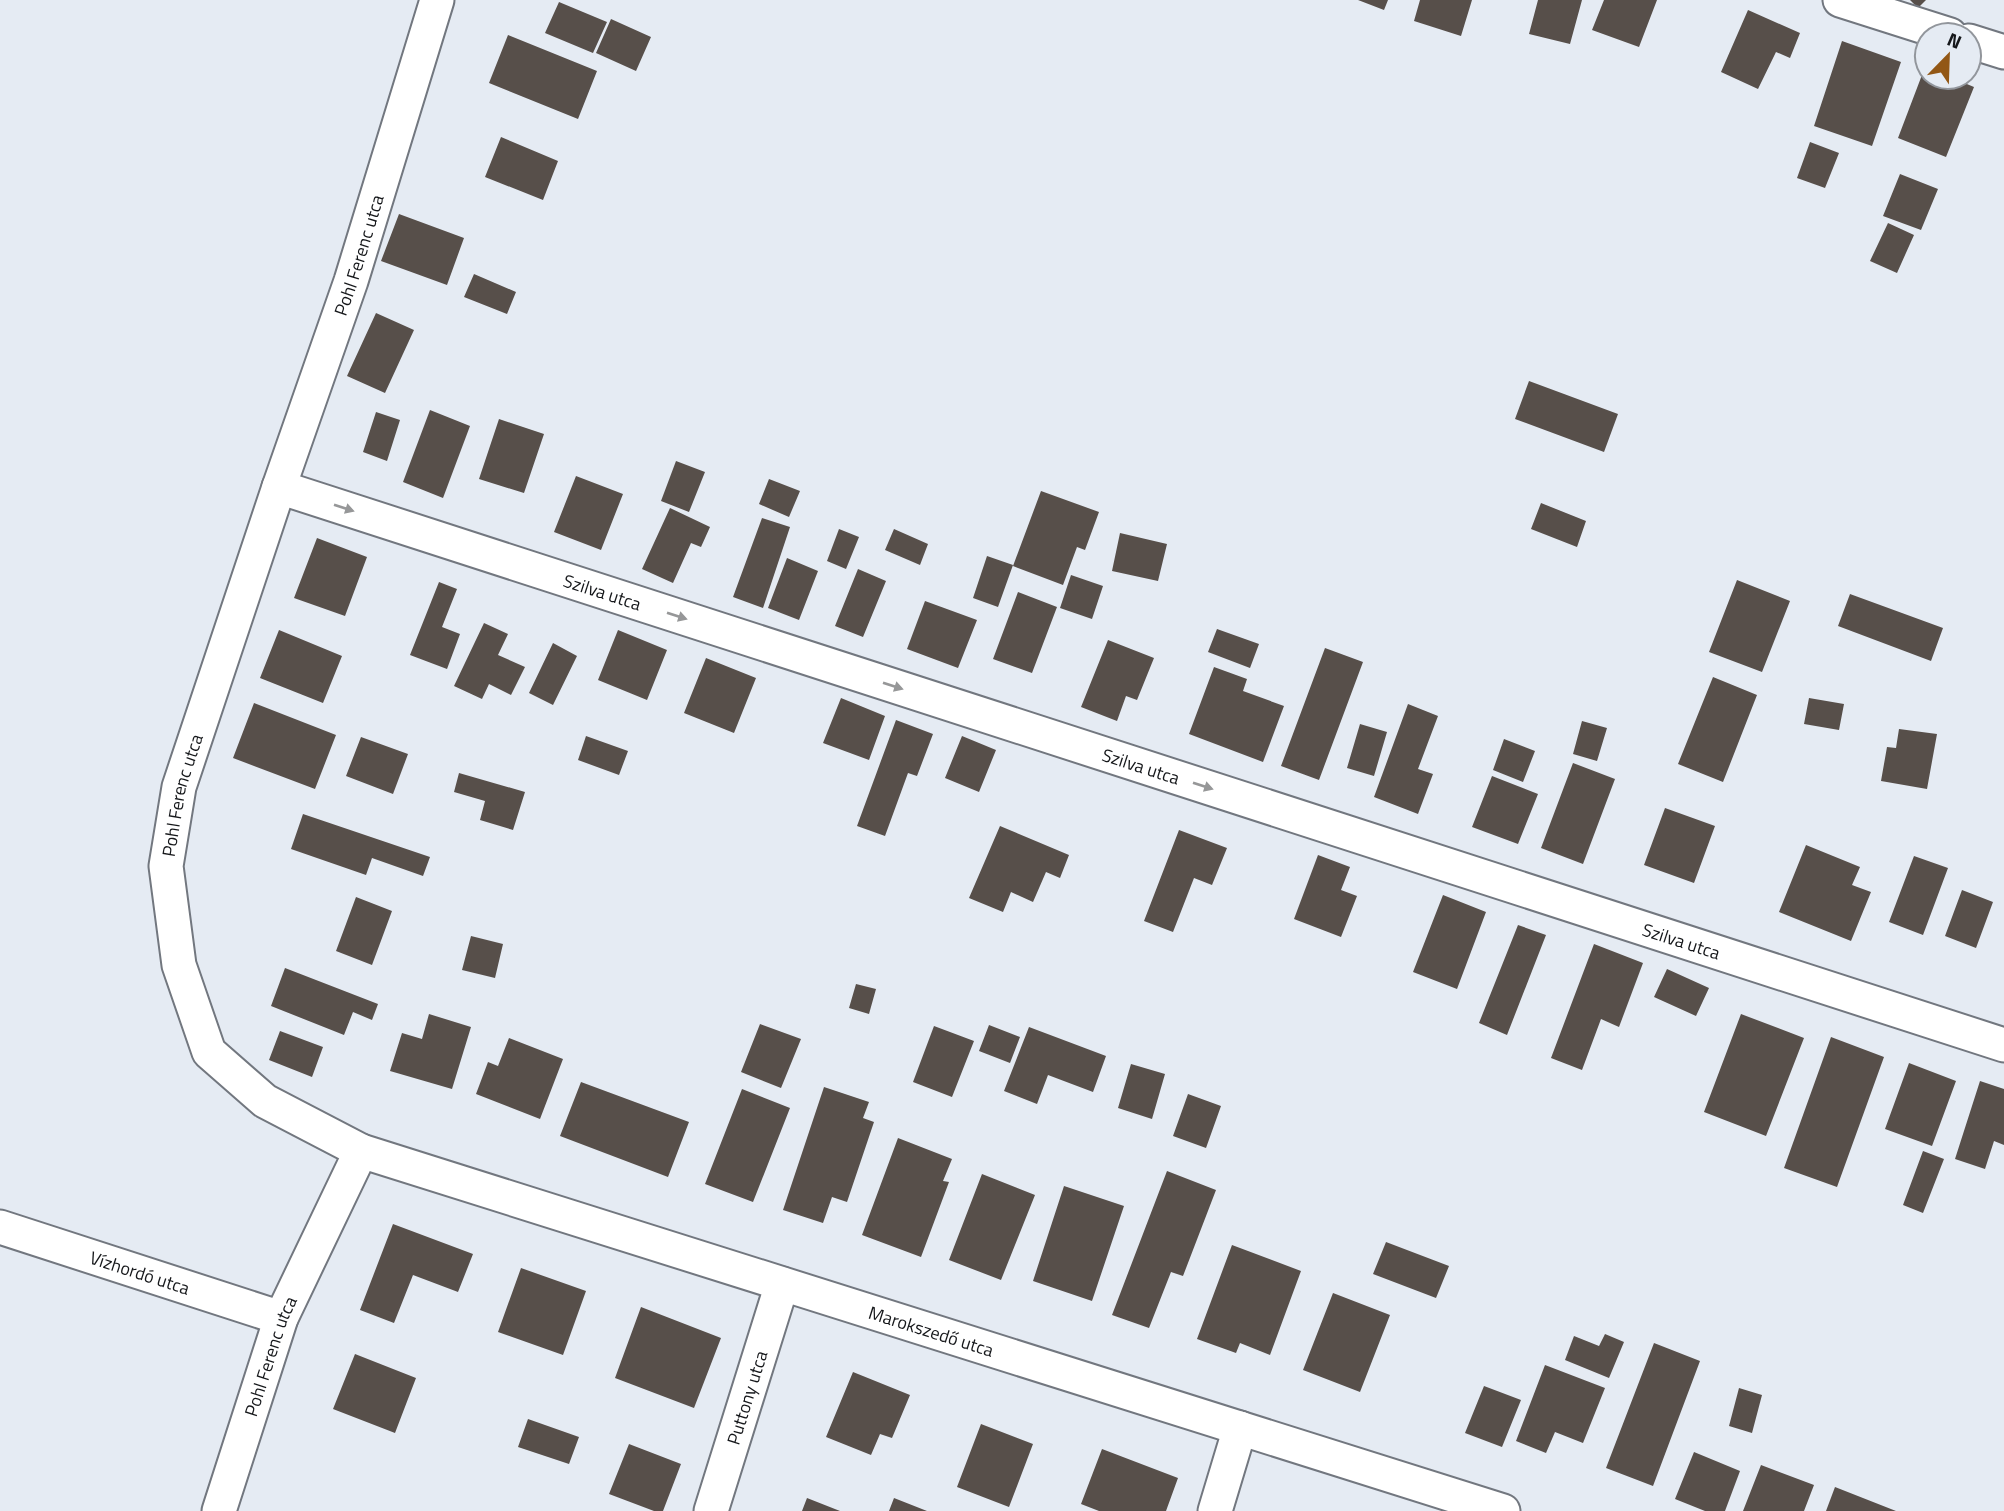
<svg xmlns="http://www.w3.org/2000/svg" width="2004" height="1511" viewBox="0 0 2004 1511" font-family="'Titillium Web',sans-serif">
	<rect width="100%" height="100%" fill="#e5ebf3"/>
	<path fill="#574f4a" d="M1358 0H1388L1384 10Z
		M1420 0H1472L1461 36 1414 21Z
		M1538 0H1582L1570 44 1529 34Z
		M1604 0H1657L1639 47 1592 30Z
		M1910 0H1926L1918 8Z
		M559 2 607 22 593 53 545 33Z
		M1748 10 1800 33 1790 58 1776 52 1758 89 1721 72Z
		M611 19 651 37 636 71 596 53Z
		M508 35 597 71 578 119 489 83Z
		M1842 41 1901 62 1872 146 1814 126Z
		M1925 67 1927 68V77H1950L1974 87 1946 157 1898 138Z
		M501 137 558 161 543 200 485 177Z
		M1810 142 1839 153 1825 188 1797 178Z
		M1900 174 1938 189 1921 230 1883 216Z
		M399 214 464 238 447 285 381 261Z
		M1888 223 1914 235 1897 273 1870 261Z
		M474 274 516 292 507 314 464 297Z
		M376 313 414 330 385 393 347 376Z
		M1529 381 1618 414 1604 452 1515 419Z
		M430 410 470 426 443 498 403 482Z
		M376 412 400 420 387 461 363 452Z
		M499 419 544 434 524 493 479 479Z
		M676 461 705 472 689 512 661 501Z
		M576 476 623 494 601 550 554 532Z
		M769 479 800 491 789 517 759 504Z
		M1041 491 1099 512 1085 550 1077 547 1063 585 1013 566Z
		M1541 503 1586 521 1577 547 1531 529Z
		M670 508 710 527 701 547 691 543 673 583 642 569Z
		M762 518 790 527 763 608 733 597Z
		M839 529 859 537 846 569 827 561Z
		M894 529 928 544 920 565 885 550Z
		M1120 533 1167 544 1158 581 1112 571Z
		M317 538 367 557 345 616 294 598Z
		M987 556 1013 565 998 607 973 598Z
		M787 558 818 571 799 620 768 608Z
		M858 569 886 581 863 637 835 626Z
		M1071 575 1103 586 1092 619 1060 608Z
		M1737 580 1790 601 1762 672 1709 652Z
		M439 582 457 589 442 627 460 634 447 669 410 655Z
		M1018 592 1057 607 1032 673 993 659Z
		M1850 594 1943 628 1931 661 1838 626Z
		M925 601 977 620 958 668 907 649Z
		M484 623 508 634 498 655 525 667 511 695 489 684 482 699 454 686Z
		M1217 629 1259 644 1250 668 1208 652Z
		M279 630 342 656 323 703 260 678Z
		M618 630 667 650 647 700 598 680Z
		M1108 640 1154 658 1137 700 1126 696 1117 721 1081 707Z
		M553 643 577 656 553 705 529 693Z
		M1325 648 1363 662 1319 780 1281 766Z
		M706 658 756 678 734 733 684 713Z
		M1214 667 1247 679 1243 691 1284 706 1263 762 1189 734Z
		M1713 677 1757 695 1723 782 1678 764Z
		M841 698 885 716 869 760 823 743Z
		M1809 698 1844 704 1839 730 1804 724Z
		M254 703 336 735 315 789 233 758Z
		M1408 704 1438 716 1418 769 1433 774 1418 814 1374 797Z
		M896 720 933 734 917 776 908 773 885 836 857 826Z
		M1582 721 1607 728 1597 761 1573 754Z
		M1360 724 1387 732 1374 776 1347 768Z
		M1899 729 1937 734 1927 789 1881 781 1887 747 1896 748Z
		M586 736 628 751 619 775 578 760Z
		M962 736 996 750 979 792 945 778Z
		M361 737 408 754 393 794 346 776Z
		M1504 739 1535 751 1523 782 1493 770Z
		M1573 763 1615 779 1583 864 1541 848Z
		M459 773 525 792 513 830 480 820 485 801 454 792Z
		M1492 776 1538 794 1518 844 1472 827Z
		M1665 808 1715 826 1694 883 1644 865Z
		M303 814 430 857 423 876 372 858 366 875 291 849Z
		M1000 826 1069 855 1060 878 1046 872 1033 902 1011 892 1003 912 969 898Z
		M1179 830 1227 848 1212 885 1194 878 1173 932 1144 921Z
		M1806 845 1860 867 1852 885 1871 892 1851 941 1779 912Z
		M1318 855 1350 867 1341 890 1357 896 1341 937 1294 919Z
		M1914 856 1948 868 1923 935 1889 922Z
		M1962 890 1993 902 1976 948 1945 936Z
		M1443 895 1486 912 1457 989 1413 972Z
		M356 897 392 911 372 965 336 951Z
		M1518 925 1546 935 1507 1035 1479 1023Z
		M471 936 503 944 495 978 462 970Z
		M1594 944 1643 963 1619 1027 1601 1019 1582 1070 1551 1058Z
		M285 968 378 1004 372 1020 353 1012 344 1035 271 1006Z
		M1667 969 1709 988 1696 1016 1654 997Z
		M856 984 876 989 869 1014 849 1008Z
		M429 1014 471 1027 452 1089 390 1071 402 1033 422 1039Z
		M1741 1014 1804 1038 1766 1136 1704 1112Z
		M760 1024 801 1039 781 1088 741 1072Z
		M989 1025 1020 1037 1010 1063 979 1051Z
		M934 1026 974 1041 952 1097 913 1082Z
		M1029 1027 1106 1056 1093 1092 1048 1075 1037 1104 1004 1091Z
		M280 1031 323 1047 312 1077 269 1060Z
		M1831 1037 1884 1057 1837 1187 1784 1168Z
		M509 1038 563 1059 540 1119 476 1094 488 1062 498 1066Z
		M1909 1063 1956 1081 1932 1146 1885 1129Z
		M1131 1064 1165 1074 1152 1119 1118 1108Z
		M1980 1081 2004 1089V1145L1994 1141 1985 1169 1955 1159Z
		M581 1082 689 1122 668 1177 560 1136Z
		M824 1087 869 1102 863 1118 874 1122 847 1202 832 1197 823 1223 783 1210Z
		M742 1089 790 1108 753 1202 705 1184Z
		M1188 1094 1221 1106 1206 1148 1173 1136Z
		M898 1138 952 1159 943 1181 949 1182 921 1257 862 1235Z
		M1923 1151 1944 1159 1923 1213 1903 1205Z
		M1167 1171 1216 1190 1183 1276 1171 1272 1149 1328 1112 1315Z
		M982 1174 1035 1195 1001 1280 949 1260Z
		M1064 1186 1124 1206 1092 1301 1033 1281Z
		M393 1224 473 1254 458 1292 413 1275 394 1323 360 1310Z
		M1386 1242 1449 1266 1436 1298 1373 1274Z
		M1232 1245 1301 1271 1270 1355 1240 1343 1236 1353 1197 1339Z
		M521 1268 586 1291 563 1355 498 1332Z
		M1333 1293 1390 1315 1360 1392 1303 1370Z
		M641 1307 721 1338 694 1408 615 1378Z
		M1605 1334 1624 1342 1609 1378 1565 1360 1574 1336 1599 1346Z
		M1654 1343 1700 1361 1653 1486 1606 1468Z
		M355 1354 416 1378 395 1433 333 1409Z
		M1545 1365 1605 1388 1583 1443 1555 1432 1546 1453 1516 1441Z
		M853 1372 910 1395 892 1438 880 1434 871 1455 826 1437Z
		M1484 1386 1521 1400 1502 1447 1465 1433Z
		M1739 1388 1762 1395 1752 1433 1729 1426Z
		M528 1419 579 1437 569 1464 518 1447Z
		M981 1424 1033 1444 1009 1507 957 1487Z
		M629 1444 681 1464 663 1511H654L609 1494Z
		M1102 1449 1178 1478 1166 1511H1099L1081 1504Z
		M1694 1452 1740 1471 1725 1511H1705L1675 1499Z
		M1761 1465 1814 1485 1804 1511H1743Z
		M1835 1487 1896 1511H1826Z
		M807 1498 840 1511H802Z
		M894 1498 927 1511H889Z"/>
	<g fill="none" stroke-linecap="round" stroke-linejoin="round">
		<defs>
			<g id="street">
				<path d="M1840 0 1950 35"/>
				<path d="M1969 41 2004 52"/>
				<path id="s1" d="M279 487 2004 1045"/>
				<path id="s2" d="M361 1151 1503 1511"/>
				<path id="s3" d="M0 1227 281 1318"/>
				<path id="s4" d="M219 1511 281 1318 361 1151 265 1101 209 1052 179 965 166 866 179 787 279 487 351 281 437 0"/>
				<path id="s5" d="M711 1511 782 1284"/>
				<path d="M1215 1511 1240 1428"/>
			</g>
		</defs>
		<use href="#street" stroke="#72777f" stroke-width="37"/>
		<use href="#street" stroke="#fff" stroke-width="33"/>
	</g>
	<defs><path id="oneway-solid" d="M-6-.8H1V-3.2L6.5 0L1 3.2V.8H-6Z" transform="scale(1.75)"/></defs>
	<g fill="#969798">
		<use href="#oneway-solid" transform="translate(344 508) rotate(18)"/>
		<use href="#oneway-solid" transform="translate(677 616) rotate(18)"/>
		<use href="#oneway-solid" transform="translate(893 686) rotate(18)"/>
		<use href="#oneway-solid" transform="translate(1203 786) rotate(18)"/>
	</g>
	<g text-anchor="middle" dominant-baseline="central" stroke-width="7" stroke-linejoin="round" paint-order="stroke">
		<g font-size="18" fill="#15171a" stroke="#e5ebf3">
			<text stroke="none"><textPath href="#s4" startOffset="1404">Pohl Ferenc utca</textPath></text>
			<text stroke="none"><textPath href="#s1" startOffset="340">Szilva utca</textPath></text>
			<text stroke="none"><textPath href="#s1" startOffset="906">Szilva utca</textPath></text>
			<text stroke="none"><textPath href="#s4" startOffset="835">Pohl Ferenc utca</textPath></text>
			<text stroke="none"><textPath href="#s1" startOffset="1474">Szilva utca</textPath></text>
			<text stroke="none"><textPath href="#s3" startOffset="147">Vízhordó utca</textPath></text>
			<text stroke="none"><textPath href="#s2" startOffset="598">Marokszedő utca</textPath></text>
			<text stroke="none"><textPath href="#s4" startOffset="163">Pohl Ferenc utca</textPath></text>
			<text stroke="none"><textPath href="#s5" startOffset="119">Puttony utca</textPath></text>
		</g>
	</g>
	<g transform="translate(1948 56) rotate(23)"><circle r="33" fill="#e5ebf3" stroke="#92969c" stroke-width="2"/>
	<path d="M0-5L12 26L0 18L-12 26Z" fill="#925715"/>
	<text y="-10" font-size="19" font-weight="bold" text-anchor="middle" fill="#15171a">N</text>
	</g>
</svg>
